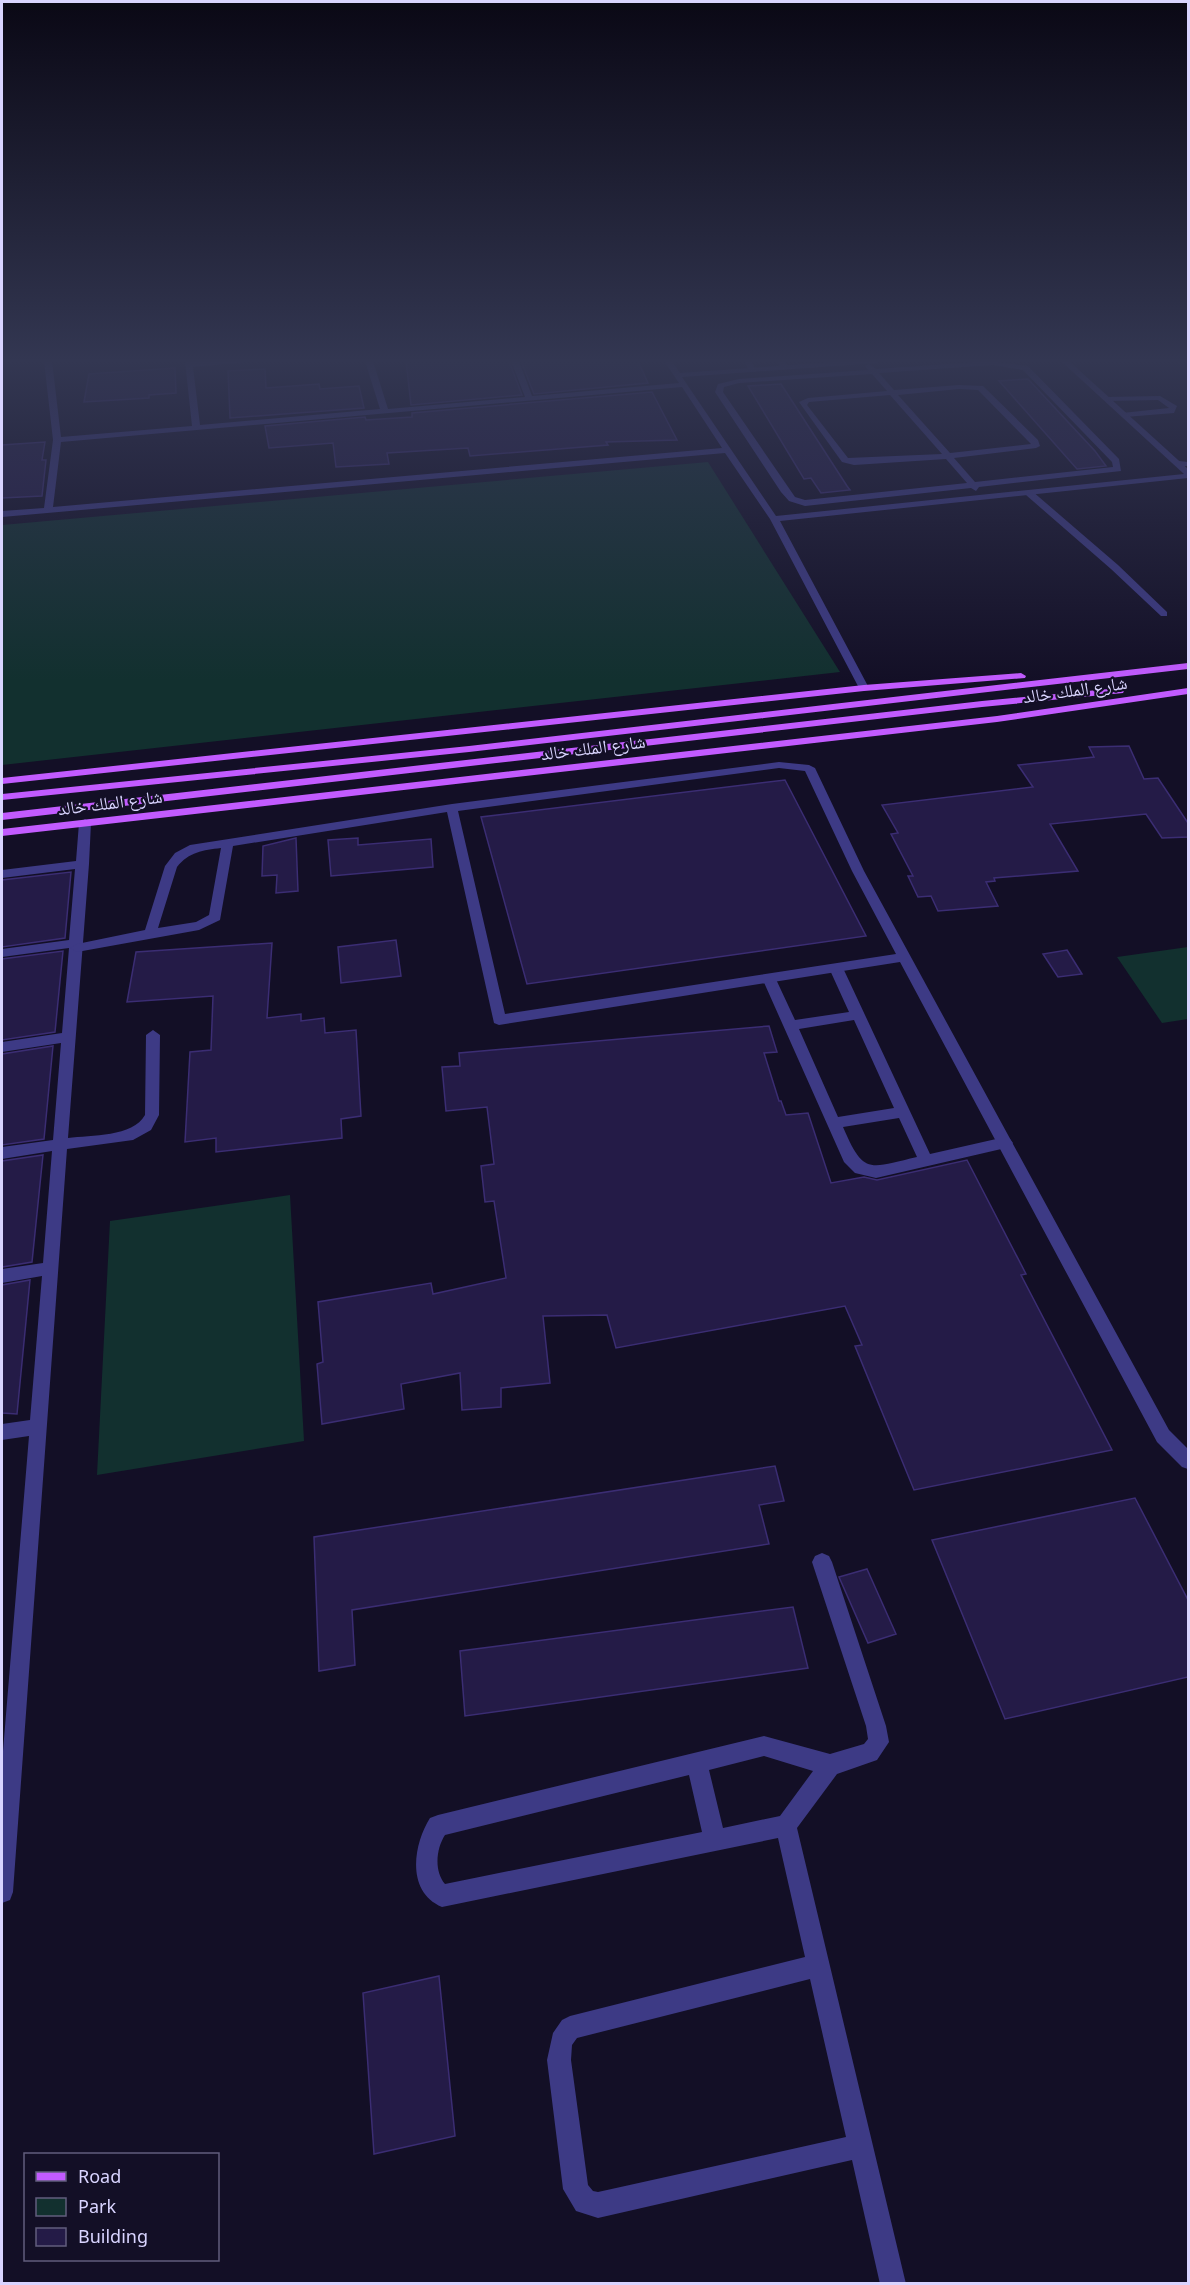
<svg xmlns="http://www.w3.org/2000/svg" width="1190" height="2285" viewBox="0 0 1190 2285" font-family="'Noto Sans','Noto Naskh Arabic',sans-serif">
	<rect width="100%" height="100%" fill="#130f26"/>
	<path fill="#12302f" d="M708 462 840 672 2 765V525Z
		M1188 947V1019L1162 1023 1117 957Z
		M290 1195 304 1441 97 1475 110 1221Z"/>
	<path fill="#241b47" stroke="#3b2d73" stroke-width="1.5" d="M406 361H509L522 395 411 405Z
		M521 361H638L648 383 534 394Z
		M175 368 176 393 149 395V398L84 402 89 374Z
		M265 369 266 388 319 384 320 389 359 386 364 408 230 418 228 371Z
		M1028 379 1095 451 1106 466 1077 469 999 381Z
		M781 384 847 486 850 490 821 493 811 478 804 479 748 386Z
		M652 392 677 440 606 442 608 445 470 456 468 448 387 453 389 464 336 467 333 443 269 448 265 426 365 417 366 420 412 417V413Z
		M45 442 42 460H46L42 496 2 498V445Z
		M1129 746 1144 779 1158 778 1188 823V837L1162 838 1146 814 1050 824 1078 871 994 878 995 881 986 882 998 906 938 911 931 896 918 897 908 876H913L891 834 898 833 882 805 1033 787 1018 765 1094 757 1089 747Z
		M785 780 866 936 527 984 481 817Z
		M296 838 298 891 276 893 277 875 262 876 263 846Z
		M358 838V845L431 839 433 867 331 876 328 840Z
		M71 872 65 938 2 947V880Z
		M396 940 401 976 341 983 338 947Z
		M272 943 267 1018 301 1014V1021L324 1018 325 1033 356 1030 361 1116 341 1119 342 1138 216 1152V1138L185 1142 190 1052 211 1050 213 996 127 1002 136 952Z
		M1067 950 1082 974 1058 977 1043 954Z
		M63 951 55 1032 2 1040V959Z
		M769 1026 777 1052 764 1053 779 1101H781L786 1115 808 1113 831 1183 864 1177 877 1180 967 1160 1026 1274 1021 1275 1112 1450 914 1490 855 1346 862 1345 845 1306 616 1348 607 1315 543 1316 550 1383 501 1388V1407L462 1410 460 1373 401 1384 404 1409 322 1424 317 1364 323 1362 318 1302 431 1283 433 1294 506 1278 494 1201 485 1202 481 1166 494 1164 487 1107 446 1111 442 1067 460 1066 459 1053Z
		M53 1046 44 1139 2 1145V1054Z
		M43 1155 32 1262 2 1267V1161Z
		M30 1280 17 1414 2 1413V1285Z
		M775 1466 784 1501 759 1505 769 1544 352 1610 355 1665 319 1671 314 1537Z
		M1135 1498 1188 1600V1677L1005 1719 932 1540Z
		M867 1569 896 1634 868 1643 839 1577Z
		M793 1607 808 1668 465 1716 460 1651Z
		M439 1976 455 2136 374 2154 363 1993Z"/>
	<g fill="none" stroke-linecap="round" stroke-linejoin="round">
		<path fill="#3d3a85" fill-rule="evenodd" d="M744 361H752L756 372H750Z
			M777 361H785L789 367 782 369Z
			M989 361 1028 366 1119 459 1121 471 979 487 976 491 971 488 805 506 789 501 781 492 715 392 718 384 739 379 868 370 865 366 869 364 876 369ZM993 365 1023 370 1112 462 1113 467 975 482 954 458 1036 448 1040 446 1038 440 983 386 959 385 894 390 879 373ZM872 374 887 391 808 398 799 402 842 462 854 465 946 459 967 483 805 500 795 497 723 392 724 387 739 383ZM959 389 978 390 1031 444 950 453 898 395ZM890 395 942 454 848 458 807 405 809 402Z
			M1160 396 1177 406 1174 413 1125 417H1122V413L1169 408 1158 400 1107 401 1103 399 1107 397Z
			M1179 461 1188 462V466H1176L1175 464Z
			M1026 491H1032L1118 565 1167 612V616H1161L1111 569 1026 495Z
			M85 819 91 823 89 864 68 1138C91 1135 133 1137 145 1115L146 1035 153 1030 160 1035 159 1115 151 1130 133 1140 67 1149 13 1892 10 1900 2 1903V1763L29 1436 2 1440V1424L30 1420 42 1276 2 1283V1269L43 1263 52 1151 2 1159V1147L53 1140 61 1043 2 1052V1042L62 1033 69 948 2 957V949L69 940 75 869 2 878V870L76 861 79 823Z
			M836 964 843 968 930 1154 1005 1137 1010 1139 1013 1143 1010 1147 876 1178 855 1173 844 1162 762 978 764 975H774L795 1020 849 1012 829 968ZM854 1020 894 1108 838 1117 799 1029ZM899 1118 917 1157C869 1168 864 1176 843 1127Z
			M822 1553 829 1556 832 1562 886 1726 889 1742 877 1760 837 1774 797 1828 906 2284H880L852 2160 598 2218 576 2211 563 2189 547 2060 553 2033 562 2020 570 2016 805 1957 778 1838 442 1907C406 1892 413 1845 430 1818L438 1815 764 1736 830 1754 864 1744 868 1739 866 1726 812 1562 815 1556ZM764 1756 813 1771 780 1816 723 1828 709 1770ZM689 1775 702 1832 445 1884C434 1871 436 1849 445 1835ZM810 1979 846 2137 598 2192 593 2191 588 2185 571 2060 572 2045 577 2038Z"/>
		<path fill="#3d3a85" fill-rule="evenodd" d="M44 361H52L61 437 192 426 185 361H258L193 367 200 425 380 409 365 361H373L388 409 525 397 511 361H519L532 396 679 383 664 361H672L680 373 845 361H881L877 363 682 377 776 516 1184 474 1061 361H1069L1188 469V478L780 521 869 688 864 691 859 688 770 519 725 453 2 517V511L44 508 53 440ZM682 387 722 448 53 507 61 442Z
			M779 762 809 765 815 768 864 871 1169 1430 1188 1449V1469L1182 1467 1157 1442 900 962 499 1025 494 1023 447 812 233 846 220 920 199 930 77 952 70 948 77 944 145 930 165 866 175 853 190 845 452 804ZM779 768 805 771 852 871 896 954 505 1014 458 811ZM221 848 209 915 196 922 158 928 177 867C189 852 203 850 221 848Z"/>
		<path fill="#c25bff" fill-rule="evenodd" d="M1188 663V669L469 752 2 800V794L469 746Z
			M1021 673 1026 676 1025 678 864 691 2 784V778L864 685Z
			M1119 688 1124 691 1123 693 982 707 2 820V813L982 701Z
			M1188 688V694L997 722 2 836V829L997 716Z"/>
	</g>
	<linearGradient id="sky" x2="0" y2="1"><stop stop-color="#0a0815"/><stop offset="0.53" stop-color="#333752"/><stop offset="1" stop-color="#333752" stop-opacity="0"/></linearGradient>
	<rect width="1190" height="681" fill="url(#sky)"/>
	<g text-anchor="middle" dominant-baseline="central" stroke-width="4.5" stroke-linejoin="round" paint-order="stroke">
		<g font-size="18" fill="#d9d4ff" stroke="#130f26">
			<text transform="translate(1075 689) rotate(-8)">شارع الملك خالد</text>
			<text transform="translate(593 747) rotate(-7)">شارع الملك خالد</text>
			<text transform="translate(110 802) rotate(-7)">شارع الملك خالد</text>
		</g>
	</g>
	<rect width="1190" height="2285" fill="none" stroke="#d9d4ff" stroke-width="6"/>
	<rect x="24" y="2153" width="195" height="108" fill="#130f26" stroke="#625e7d" stroke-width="1.5"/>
	<rect x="36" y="2172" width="30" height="9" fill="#c25bff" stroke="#625e7d" stroke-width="1.5"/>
	<text x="78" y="2183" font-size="18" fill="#d9d4ff">Road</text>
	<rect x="36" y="2198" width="30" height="18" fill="#12302f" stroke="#625e7d" stroke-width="1.5"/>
	<text x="78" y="2213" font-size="18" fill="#d9d4ff">Park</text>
	<rect x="36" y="2228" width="30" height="18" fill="#241b47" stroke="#625e7d" stroke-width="1.5"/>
	<text x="78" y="2243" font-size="18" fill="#d9d4ff">Building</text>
</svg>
